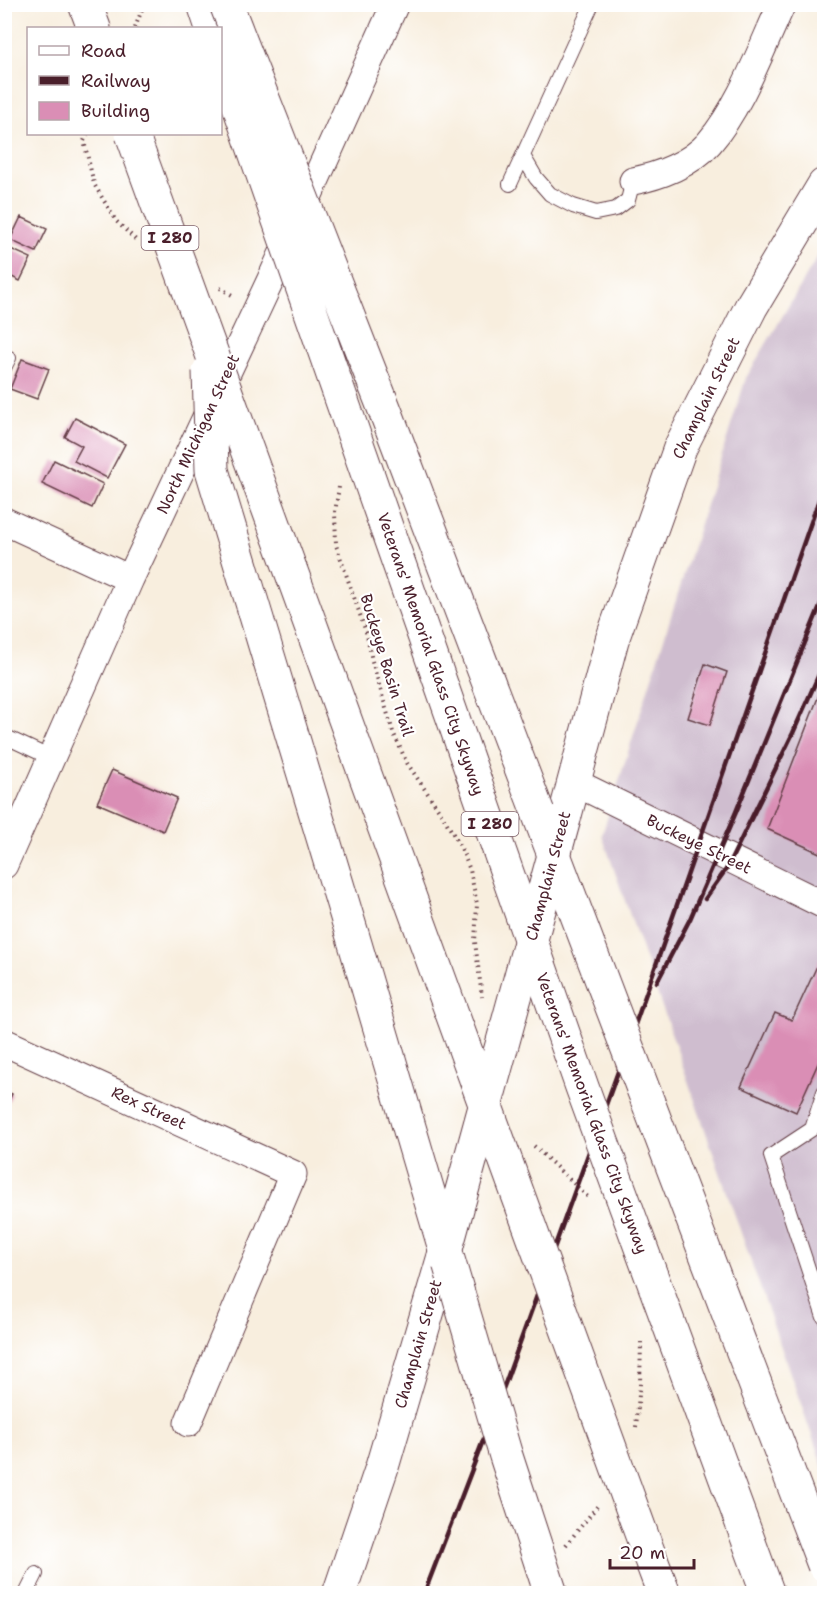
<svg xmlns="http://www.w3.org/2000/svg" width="829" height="1598" viewBox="0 0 829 1598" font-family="'Shantell Sans',sans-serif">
	<rect width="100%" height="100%" fill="#fff"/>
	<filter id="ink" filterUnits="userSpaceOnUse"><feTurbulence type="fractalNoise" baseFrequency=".0167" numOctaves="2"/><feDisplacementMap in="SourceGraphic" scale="12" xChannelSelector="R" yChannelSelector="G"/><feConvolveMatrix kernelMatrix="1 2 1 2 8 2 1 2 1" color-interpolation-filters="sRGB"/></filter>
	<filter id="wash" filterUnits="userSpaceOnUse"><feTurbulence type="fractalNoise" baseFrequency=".008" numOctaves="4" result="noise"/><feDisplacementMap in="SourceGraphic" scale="24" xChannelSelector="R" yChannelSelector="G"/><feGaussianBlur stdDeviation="1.35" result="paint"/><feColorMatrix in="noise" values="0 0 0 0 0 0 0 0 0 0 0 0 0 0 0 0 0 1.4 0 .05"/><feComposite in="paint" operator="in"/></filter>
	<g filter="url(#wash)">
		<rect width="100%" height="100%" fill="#f8eede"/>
		<path fill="#cfbdcf" d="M824 246V1470L602 835 746 378Z"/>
		<g id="blocks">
			<path fill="#da8eb5" d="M21 217 47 229 36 252 10 240Z
				M4 246 31 258 20 281 4 273Z
				M22 359 49 369 37 399 10 389Z
				M75 418 125 444 107 478 74 461 82 446 65 437Z
				M54 460 103 484 92 508 42 484Z
				M705 664 727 672 710 725 688 718Z
				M824 682V855L767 829Z
				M112 770 177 798 163 831 97 803Z
				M823 953 824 954V1050L796 1112 741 1087 775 1013 792 1020Z
				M4 1090 12 1094 4 1110Z"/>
		</g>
	</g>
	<g filter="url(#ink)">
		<use href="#blocks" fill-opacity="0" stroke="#643e46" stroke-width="1.5"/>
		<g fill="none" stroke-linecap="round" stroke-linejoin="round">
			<defs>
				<path id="lane" d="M523 156 536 178 550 194 573 206 596 213 616 209 628 200 633 181
					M510 184 592 4
					M4 368 9 358
					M4 736 51 758
					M824 1092 812 1129 771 1156 824 1317
					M26 1594 36 1574"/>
				<path id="street" d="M633 181C659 176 691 164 709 143 741 106 761 49 782 4
					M4 521 130 579
					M574 782 824 905
					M4 865 130 579 272 277 395 4
					M4 1042 293 1174 188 1423"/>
				<path id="secondary" d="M564 819 612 640 680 448 751 307 824 185
					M339 1594 382 1467 444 1256"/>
				<path id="highway" d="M85 4 94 28
					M204 4 212 28"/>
			</defs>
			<use href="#lane" stroke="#643e46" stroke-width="16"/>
			<use href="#street" stroke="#643e46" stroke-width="29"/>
			<use href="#secondary" stroke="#643e46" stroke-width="35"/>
			<use href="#highway" stroke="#643e46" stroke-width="35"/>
			<path stroke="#643e46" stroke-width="4" stroke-dasharray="1.5 4.5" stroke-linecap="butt" d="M135 28 144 4
				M87 134 84 141 94 184 116 221 137 241
				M220 288 234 296
				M339 487 335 512 336 545 367 635 372 661 393 732 407 763 443 816 461 848 470 870 477 904 475 942 482 997
				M534 1146 589 1198
				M636 1427 640 1384 641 1342
				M566 1545 599 1504"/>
			<use href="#lane" stroke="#fff" stroke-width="14"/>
			<use href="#street" stroke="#fff" stroke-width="27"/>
			<use href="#secondary" stroke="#fff" stroke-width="33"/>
			<use href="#highway" stroke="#fff" stroke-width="33"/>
			<path stroke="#4a1f2b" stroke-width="4.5" d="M705 899 727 868 793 733 824 663
				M657 982 690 919 736 812 824 596
				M424 1594 506 1381 637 1019 824 485"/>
			<defs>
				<path id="secondary-bridge" d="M444 1256 564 819"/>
				<path id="highway-bridge" d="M226 4 388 418 824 1565
					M220 52 582 1087 768 1594
					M132 134 644 1541 664 1594
					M209 371 212 470 353 937 506 1456 551 1594"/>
			</defs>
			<use href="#secondary-bridge" stroke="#643e46" stroke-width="35" stroke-linecap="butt"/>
			<use href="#highway-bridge" stroke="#643e46" stroke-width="35" stroke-linecap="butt"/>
			<use href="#secondary-bridge" stroke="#fff" stroke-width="33"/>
			<use href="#highway-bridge" stroke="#fff" stroke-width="33"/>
		</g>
	</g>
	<g text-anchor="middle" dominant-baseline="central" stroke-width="4.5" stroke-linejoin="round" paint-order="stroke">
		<g fill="#fff" stroke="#80626b" stroke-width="1.5">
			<rect x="141.5" y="226" width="57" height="24" rx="4.5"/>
			<rect x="461.5" y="812" width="57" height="24" rx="4.5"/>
		</g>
		<g font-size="15" font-weight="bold" fill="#4a1f2b">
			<text x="170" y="238">I 280</text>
			<text x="490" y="824">I 280</text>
		</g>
		<g font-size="16" fill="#4a1f2b" stroke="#fff">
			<text transform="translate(706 398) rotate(-64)">Champlain Street</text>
			<text transform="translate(198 434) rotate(-65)">North Michigan Street</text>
			<text transform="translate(431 654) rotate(71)">Veterans' Memorial Glass City Skyway</text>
			<text transform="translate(387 665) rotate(73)">Buckeye Basin Trail</text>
			<text transform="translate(699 844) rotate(26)">Buckeye Street</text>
			<text transform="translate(548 876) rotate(-75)">Champlain Street</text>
			<text transform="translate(149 1108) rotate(25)">Rex Street</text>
			<text transform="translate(592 1113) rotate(70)">Veterans' Memorial Glass City Skyway</text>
			<text transform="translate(418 1344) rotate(-74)">Champlain Street</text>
		</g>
	</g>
	<rect width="829" height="1598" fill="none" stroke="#fff" stroke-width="24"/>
	<rect x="27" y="27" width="195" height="108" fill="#ffffff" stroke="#b7a5aa" stroke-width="1.5"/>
	<rect x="39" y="46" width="30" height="9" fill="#ffffff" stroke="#b7a5aa" stroke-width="1.5"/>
	<text x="81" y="57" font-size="18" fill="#4a1f2b">Road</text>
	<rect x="39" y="76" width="30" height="9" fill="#4a1f2b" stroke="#b7a5aa" stroke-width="1.5"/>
	<text x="81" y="87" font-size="18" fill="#4a1f2b">Railway</text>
	<rect x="39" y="102" width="30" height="18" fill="#da8eb5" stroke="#b7a5aa" stroke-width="1.5"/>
	<text x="81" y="117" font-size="18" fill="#4a1f2b">Building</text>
	<path d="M610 1559v9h84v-9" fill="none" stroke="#4a1f2b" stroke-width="3"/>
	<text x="619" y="1559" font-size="18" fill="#4a1f2b" stroke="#ffffff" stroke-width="4.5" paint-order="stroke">20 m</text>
</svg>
